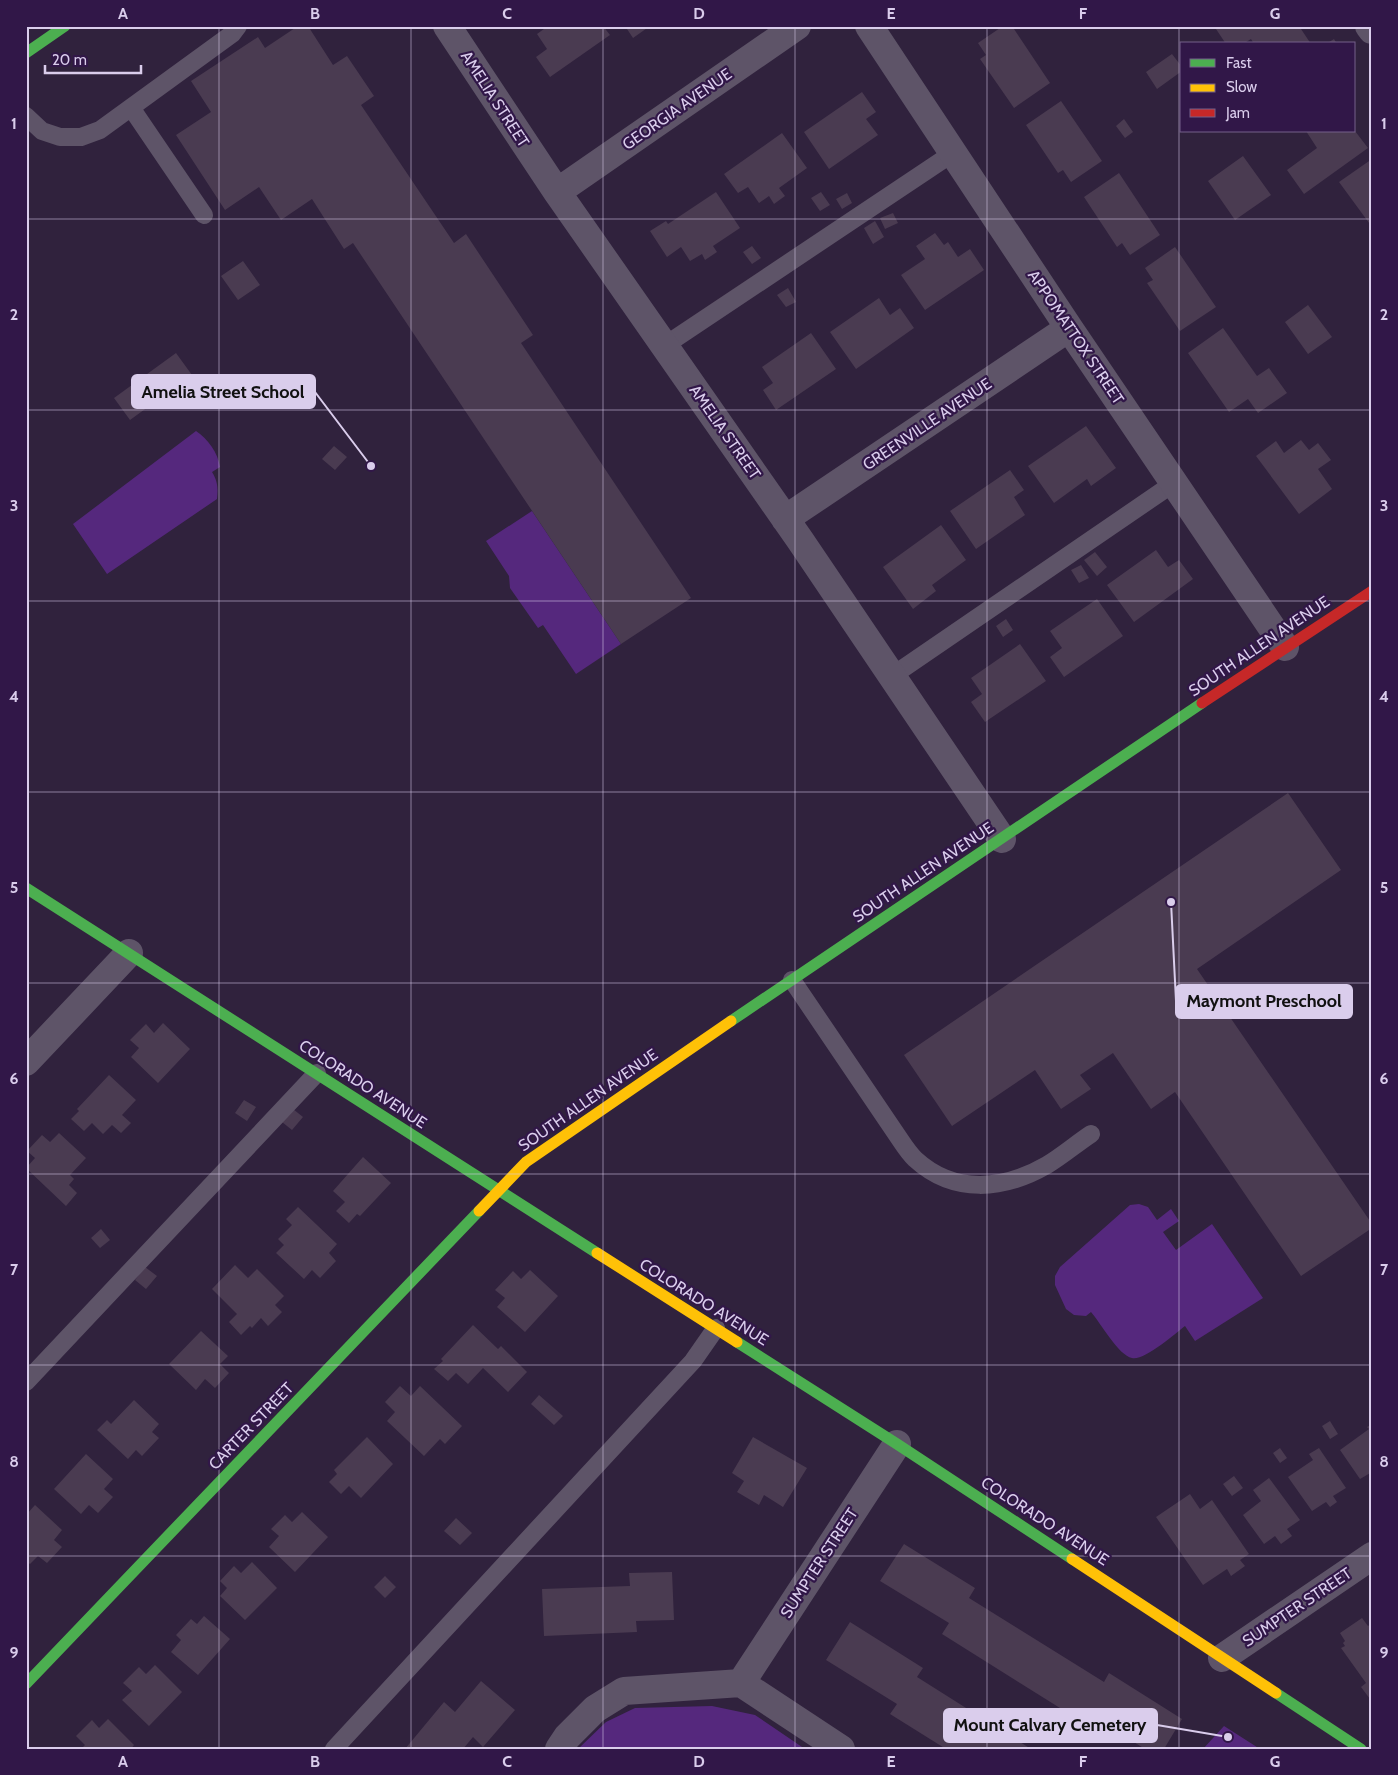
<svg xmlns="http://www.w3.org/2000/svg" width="1398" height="1775" viewBox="0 0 1398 1775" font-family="Cabin,sans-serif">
	<rect width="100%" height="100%" fill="#30223d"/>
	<path fill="#55287d" d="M196 431C208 439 218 453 220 467L212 472C218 482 218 488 217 499L107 574 73 524Z
		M532 511 621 644 576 674 543 625 538 628 510 588 509 576 486 541Z
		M1139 1204 1148 1207 1157 1220 1171 1209 1179 1221 1163 1232 1176 1250 1212 1224 1263 1298 1195 1341 1185 1326C1175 1334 1144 1361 1132 1358 1119 1356 1100 1322 1091 1312L1086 1316 1074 1315 1066 1309 1055 1285V1276L1060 1267 1130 1205Z
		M712 1706 755 1715 805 1749H578L606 1722 635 1708Z
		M1224 1726 1260 1749H1203Z"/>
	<path fill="#4a3b51" d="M298 26H308L333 65 347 56 374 96 361 105 454 243 466 234 533 335 521 343 691 598 621 644 353 243 344 249 312 199 281 220 259 187 225 210 176 135 211 112 191 81 258 37 265 48Z
		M548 26H603L610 35 550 77 536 57 547 49 537 34Z
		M625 26H650L633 38Z
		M1003 26H1012L1050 83 1014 108 980 59 986 55 978 43Z
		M1214 26H1299L1311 44H1254L1251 39 1243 44H1226Z
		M1334 39 1337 44H1326Z
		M1172 54 1182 67V71L1157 89 1146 72Z
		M862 92 876 112 866 119 878 135 829 169 804 132Z
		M1061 101 1102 161 1071 182 1063 170 1058 173 1026 125Z
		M1124 119 1133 132 1125 138 1116 126Z
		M1306 131H1355L1368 148 1304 194 1287 170 1317 148Z
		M782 133 807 168 779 188 785 196 774 204 769 196 759 203 748 187 738 193 724 174Z
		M1243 156 1271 195 1235 220 1208 181Z
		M1372 159V227L1339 182Z
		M1119 173 1160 235 1130 255 1122 243 1117 247 1084 197Z
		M716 192 740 228 713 246 717 252 705 260 702 254 690 261 681 247 667 257 650 231 666 221 668 224Z
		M821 192 830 205 820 211 811 198Z
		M847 193 852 203 842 209 836 199Z
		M893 213 898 223 885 229 880 218Z
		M875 221 884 237 873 244 864 228Z
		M935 233 944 245 948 242 958 257 970 249 984 270 925 310 901 275 925 259 916 246Z
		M752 246 761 258 752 264 743 252Z
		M1175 247 1216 307 1180 331 1147 283 1153 280 1145 268Z
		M243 261 260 285 238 300 221 276Z
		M788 288 796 302 786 307 777 295Z
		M879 298 890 315 900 308 914 328 856 369 830 332Z
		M1308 305 1332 337 1308 354 1285 322Z
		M1223 328 1257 376 1269 368 1287 393 1258 413 1248 399 1229 412 1188 353Z
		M811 333 836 369 776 410 763 390 773 383 762 367Z
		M176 353 192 375 130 420 114 398Z
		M1086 426 1116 468 1091 486 1087 479 1054 503 1028 466Z
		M1301 440 1309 450 1318 443 1331 460 1318 469 1332 489 1299 514 1256 456 1276 441 1284 453Z
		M334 446 347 457 335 470 322 459Z
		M1010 470 1024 490 1014 497 1025 515 976 549 950 511Z
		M941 525 966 560 932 585 936 591 913 609 883 567Z
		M1156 550 1168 567 1179 560 1193 579 1134 622 1107 585Z
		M1095 552 1107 567 1097 576 1084 560Z
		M1081 565 1089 578 1079 583 1071 570Z
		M1097 599 1123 636 1064 677 1050 657 1062 648 1050 631Z
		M1006 619 1013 630 1003 637 996 626Z
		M1020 644 1046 681 985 722 971 702 982 694 971 678Z
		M1288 793 1341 870 1197 969 1372 1224V1228L1301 1276 1175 1092 1151 1109 1113 1053 1080 1075 1091 1089 1061 1109 1035 1070 952 1126 904 1055Z
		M163 1023 190 1049 158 1083 131 1057 139 1048 130 1040 146 1024 154 1033Z
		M109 1075 136 1100 122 1115 131 1123 121 1133 112 1125 103 1134 92 1123 84 1131 71 1119 79 1111 77 1109Z
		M244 1100 256 1107 247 1121 235 1113Z
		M293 1109 303 1117 292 1130 282 1122Z
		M59 1133 86 1158 70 1175 74 1179 69 1185 77 1193 66 1206 26 1168 35 1158 27 1151 42 1135 50 1142Z
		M363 1157 391 1183 360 1216 357 1214 349 1223 336 1211 345 1202 333 1191Z
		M298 1207 337 1244 329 1253 336 1261 320 1278 312 1270 304 1279 276 1253 284 1245 278 1239 292 1225 286 1219Z
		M101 1229 110 1240 100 1248 91 1238Z
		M235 1265 248 1278 257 1269 284 1296 275 1305 282 1312 268 1326 261 1318 252 1328 250 1326 241 1335 229 1322 237 1314 212 1289Z
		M145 1267 157 1276 146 1289 135 1280Z
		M530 1270 558 1296 525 1332 497 1307 505 1298 495 1290 513 1271 521 1279Z
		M473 1325 498 1349 501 1346 527 1372 508 1392 483 1368 468 1384 456 1373 448 1381 434 1369 443 1361 441 1359Z
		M201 1331 228 1356 220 1364 229 1373 215 1388 205 1379 196 1390 169 1364Z
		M400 1386 411 1396 420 1386 462 1426 445 1444 440 1439 424 1456 387 1421 395 1412 385 1402Z
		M539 1395 563 1416 554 1425 531 1404Z
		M134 1400 159 1424 152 1432 159 1438 142 1456 136 1450 128 1459 97 1430 107 1420 111 1424Z
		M1330 1421 1338 1434 1330 1439 1322 1426Z
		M1372 1424V1472L1360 1479 1340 1450 1369 1429 1367 1427Z
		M367 1437 393 1464 361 1498 349 1486 341 1494 329 1482 337 1474 334 1470Z
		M753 1437 807 1468 783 1507 764 1495 759 1505 737 1492 744 1481 732 1473Z
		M1280 1448 1287 1458 1280 1463 1273 1453Z
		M1319 1448 1346 1488 1333 1496 1337 1502 1330 1507 1326 1502 1312 1511 1288 1477 1313 1460 1309 1454Z
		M86 1454 113 1479 104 1489 113 1497 98 1513 89 1505 81 1514 54 1489Z
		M1234 1476 1243 1488 1232 1496 1223 1484Z
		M1269 1478 1300 1520 1287 1529 1292 1536 1281 1544 1275 1536 1264 1544 1243 1515 1261 1501 1253 1490Z
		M1190 1494 1200 1509 1212 1500 1249 1554 1240 1560 1245 1566 1231 1576 1227 1569 1203 1585 1156 1517Z
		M35 1505 62 1530 54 1540 62 1547 47 1563 38 1556 30 1564 26 1561V1515Z
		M302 1512 328 1537 295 1572 269 1547 279 1536 271 1529 285 1515 292 1522Z
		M456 1518 472 1533 460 1545 444 1531Z
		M904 1544 975 1588 969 1598 1104 1682 1109 1673 1182 1719 1164 1749H1145L1089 1714 1084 1723 942 1634 949 1623 880 1581Z
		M252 1562 277 1588 245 1620 220 1596 227 1588 220 1581 234 1566 241 1573Z
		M672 1572 674 1620 636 1621 637 1632 544 1636 542 1589 630 1586 629 1573Z
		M385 1576 396 1587 385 1598 374 1587Z
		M204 1616 230 1639 198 1675 171 1652 181 1640 176 1635 191 1619 197 1624Z
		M1362 1618 1368 1626 1372 1623V1698L1370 1699 1361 1687 1366 1683 1341 1648 1345 1646 1343 1643 1345 1641 1340 1633Z
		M850 1622 923 1668 917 1677 1031 1749H946L890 1714 897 1704 826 1660Z
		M155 1665 182 1692 149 1726 122 1700 132 1691 123 1683 139 1667 146 1674Z
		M481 1681 515 1710 483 1747 473 1737 463 1749H405L444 1702 455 1712Z
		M108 1719 134 1745 131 1749H81L85 1745 76 1736 92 1720 99 1728Z"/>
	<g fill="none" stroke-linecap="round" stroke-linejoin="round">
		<path stroke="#5e5468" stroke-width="18" d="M132 109 204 215
			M26 116 42 131 60 137H81L100 130 232 34 238 26
			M664 346 953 153
			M892 676 1174 483
			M792 980 901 1141C905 1147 910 1154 915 1159 954 1195 1004 1190 1047 1165 1062 1156 1076 1144 1091 1134
			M26 1382 317 1073
			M334 1749 693 1361 716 1328"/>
		<path stroke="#5e5468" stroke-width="28" d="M447 26 557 192 800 540 1002 839
			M869 26 1069 328 1285 647
			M1369 26 1372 30
			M557 192 797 26
			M785 519 1069 328
			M26 1062 129 953
			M1222 1658 1372 1556
			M741 1683 897 1444
			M559 1749 567 1737 595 1709 624 1691 741 1683 841 1749"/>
		<path stroke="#4caf50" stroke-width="11" d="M26 53 65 26
			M26 888 597 1253
			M731 1021 1202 703
			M737 1342 897 1444 1072 1559
			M26 1684 479 1211
			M1276 1693 1361 1749"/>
		<path stroke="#ffc107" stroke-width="11" d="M479 1211 526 1162 731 1021
			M597 1253 737 1342
			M1072 1559 1276 1693"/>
		<path stroke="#c62828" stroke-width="11" d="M1202 703 1372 591"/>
	</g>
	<path fill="none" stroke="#dacdec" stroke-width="1" stroke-opacity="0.55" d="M219 26V1749M411 26V1749M603 26V1749M795 26V1749M987 26V1749M1179 26V1749M26 219H1372M26 410H1372M26 601H1372M26 792H1372M26 983H1372M26 1174H1372M26 1365H1372M26 1556H1372"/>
	<g text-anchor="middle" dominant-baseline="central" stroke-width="4.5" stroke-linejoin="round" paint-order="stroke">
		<g font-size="16" fill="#dacdec" stroke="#311748">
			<text transform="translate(495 99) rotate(57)">AMELIA STREET</text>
			<text transform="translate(677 109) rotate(-35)">GEORGIA AVENUE</text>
			<text transform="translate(1076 337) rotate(56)">APPOMATTOX STREET</text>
			<text transform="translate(927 424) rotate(-34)">GREENVILLE AVENUE</text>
			<text transform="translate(725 432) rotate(55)">AMELIA STREET</text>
			<text transform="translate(1259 646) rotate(-34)">SOUTH ALLEN AVENUE</text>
			<text transform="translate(923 872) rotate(-34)">SOUTH ALLEN AVENUE</text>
			<text transform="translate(363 1084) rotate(33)">COLORADO AVENUE</text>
			<text transform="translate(588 1100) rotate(-35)">SOUTH ALLEN AVENUE</text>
			<text transform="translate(704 1302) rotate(32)">COLORADO AVENUE</text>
			<text transform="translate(251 1426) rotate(-46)">CARTER STREET</text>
			<text transform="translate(1045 1521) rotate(33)">COLORADO AVENUE</text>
			<text transform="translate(819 1563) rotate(-57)">SUMPTER STREET</text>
			<text transform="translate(1297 1607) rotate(-34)">SUMPTER STREET</text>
		</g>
	</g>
	<path fill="none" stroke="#dacdec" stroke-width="2" d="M371 466L315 392M1171 902L1176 1001M1228 1737L1157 1725"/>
	<g fill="#dacdec" stroke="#311748" stroke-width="2">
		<circle cx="371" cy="466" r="5"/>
		<circle cx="1171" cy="902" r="5"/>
		<circle cx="1228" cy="1737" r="5"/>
	</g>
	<g fill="#dacdec" stroke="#dacdec" stroke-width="2">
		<rect x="132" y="375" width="183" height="33" rx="5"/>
		<rect x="1176" y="985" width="176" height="33" rx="5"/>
		<rect x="944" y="1709" width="213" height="33" rx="5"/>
	</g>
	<g font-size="18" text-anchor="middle" font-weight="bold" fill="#111">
		<text x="223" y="398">Amelia Street School</text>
		<text x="1264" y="1007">Maymont Preschool</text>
		<text x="1050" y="1731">Mount Calvary Cemetery</text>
	</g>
	<rect width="1398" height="1775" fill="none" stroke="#311748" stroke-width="55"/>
	<rect x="1180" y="42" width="175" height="90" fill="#311748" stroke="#75608a"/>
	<rect x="1190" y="59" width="25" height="8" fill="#4caf50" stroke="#75608a"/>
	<text x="1226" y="68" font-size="15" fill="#dacdec">Fast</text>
	<rect x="1190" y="84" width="25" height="8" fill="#ffc107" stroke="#75608a"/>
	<text x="1226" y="92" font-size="15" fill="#dacdec">Slow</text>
	<rect x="1190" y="109" width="25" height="8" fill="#c62828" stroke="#75608a"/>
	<text x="1226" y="118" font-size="15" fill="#dacdec">Jam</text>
	<path d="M45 65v8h96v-8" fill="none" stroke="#dacdec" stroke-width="2.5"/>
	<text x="52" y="65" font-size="15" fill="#dacdec" stroke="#311748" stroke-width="4" paint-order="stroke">20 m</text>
	<rect x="28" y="28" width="1342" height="1720" fill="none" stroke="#dacdec" stroke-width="2"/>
	<g font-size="16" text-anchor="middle" font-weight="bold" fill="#dacdec">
		<text x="123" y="19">A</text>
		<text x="315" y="19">B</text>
		<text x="507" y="19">C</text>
		<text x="699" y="19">D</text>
		<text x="891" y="19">E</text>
		<text x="1083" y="19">F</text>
		<text x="1275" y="19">G</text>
		<text x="14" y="129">1</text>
		<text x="1384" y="129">1</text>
		<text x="14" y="320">2</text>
		<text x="1384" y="320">2</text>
		<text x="14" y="511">3</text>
		<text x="1384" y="511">3</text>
		<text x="14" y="702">4</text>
		<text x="1384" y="702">4</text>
		<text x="14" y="893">5</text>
		<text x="1384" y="893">5</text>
		<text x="14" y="1084">6</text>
		<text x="1384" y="1084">6</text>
		<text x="14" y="1275">7</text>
		<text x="1384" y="1275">7</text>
		<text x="14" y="1467">8</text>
		<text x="1384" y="1467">8</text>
		<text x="14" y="1658">9</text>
		<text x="1384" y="1658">9</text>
		<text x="123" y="1767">A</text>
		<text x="315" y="1767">B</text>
		<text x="507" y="1767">C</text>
		<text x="699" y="1767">D</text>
		<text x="891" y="1767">E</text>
		<text x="1083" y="1767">F</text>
		<text x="1275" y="1767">G</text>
	</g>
</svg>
